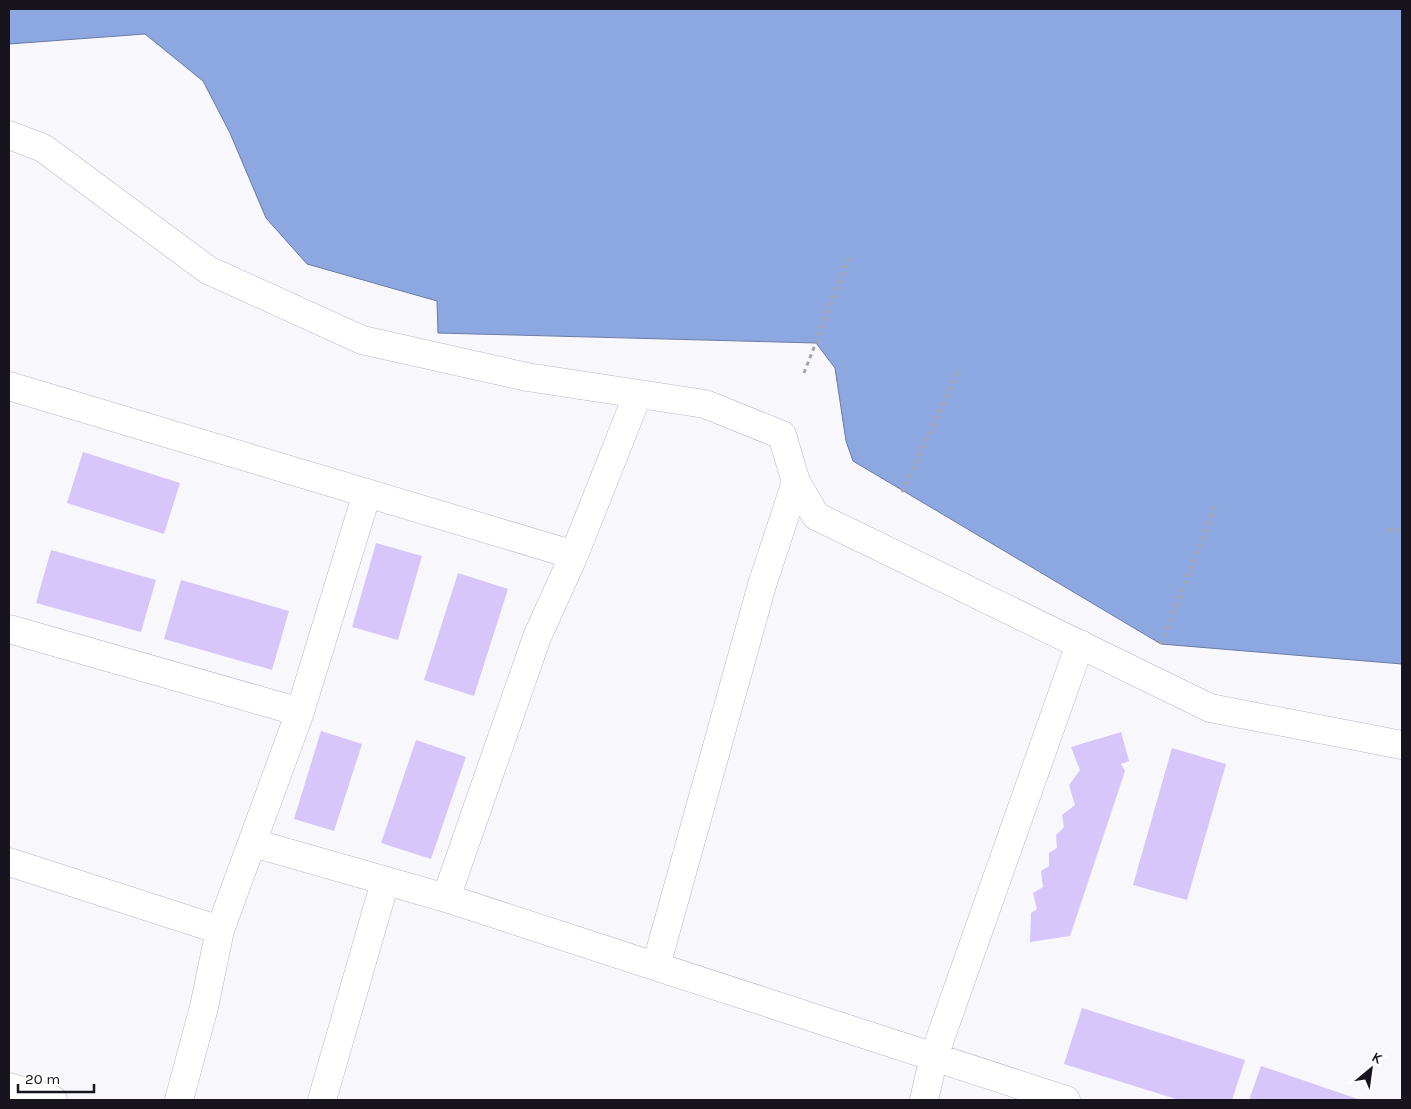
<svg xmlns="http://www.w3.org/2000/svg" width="1411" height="1109" viewBox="0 0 1411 1109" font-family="Karla,sans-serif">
	<rect width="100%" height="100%" fill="#f8f7fc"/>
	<path fill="#8da7e0" stroke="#6a7ba6" d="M9 9H1402V664L1161 644 853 461 846 441 835 368 816 343 438 333 437 301 307 264 266 218 230 133 203 81 145 34 9 44Z"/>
	<path fill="#d7c6f9" d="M83 452 180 483 164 534 67 503Z
		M376 543 422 556 398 640 352 627Z
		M51 550 156 580 141 632 36 603Z
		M458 573 508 589 474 696 424 680Z
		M181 580 289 611 272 670 164 639Z
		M321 731 362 744 334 831 294 819Z
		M1121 732 1129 761 1121 764 1125 771 1070 936 1030 942 1031 913 1037 909 1033 893 1043 887 1041 871 1049 866V853L1057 848 1056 835 1064 827 1062 815 1075 805 1069 785 1080 770 1071 747Z
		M416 740 466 757 431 859 381 843Z
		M1172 748 1226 764 1187 900 1133 885Z
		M1082 1008 1245 1060 1232 1100H1179L1064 1064Z
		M1261 1066 1361 1100H1249Z"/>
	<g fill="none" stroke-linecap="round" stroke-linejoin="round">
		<defs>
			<path id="minor" d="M9 135 43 148 208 270 362 340 527 377 705 404 782 435 796 482 816 516 1210 708 1402 745
				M9 386 574 555
				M9 629 300 712
				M253 843 446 898 1066 1100
				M9 862 220 930
				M446 898 537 637 574 555 638 394
				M656 966 762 585 796 482
				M9 1087 53 1100
				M179 1100 204 1007 220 930 300 712 367 493
				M322 1100 385 882
				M924 1100 934 1056 1080 644"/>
		</defs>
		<use href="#minor" stroke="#bbb3cd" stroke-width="29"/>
		<path stroke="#a7a5ac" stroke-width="3" stroke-dasharray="4 4" stroke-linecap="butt" d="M804 373 850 255
			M902 492 960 368
			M1387 530H1402
			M1161 644 1216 504"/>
		<use href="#minor" stroke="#fff" stroke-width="28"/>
	</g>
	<rect width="1411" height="1109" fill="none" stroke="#17141d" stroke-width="20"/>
	<g transform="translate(1371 1069) rotate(29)" stroke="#ffffff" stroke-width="4" paint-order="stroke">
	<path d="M0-4L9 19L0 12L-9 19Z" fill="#17141d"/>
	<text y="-8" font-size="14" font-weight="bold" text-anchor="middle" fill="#17141d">K</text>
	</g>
	<path d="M18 1084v8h76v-8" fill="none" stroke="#17141d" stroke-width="2.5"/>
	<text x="25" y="1084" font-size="15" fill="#17141d" stroke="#ffffff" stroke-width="4" paint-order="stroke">20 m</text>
</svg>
